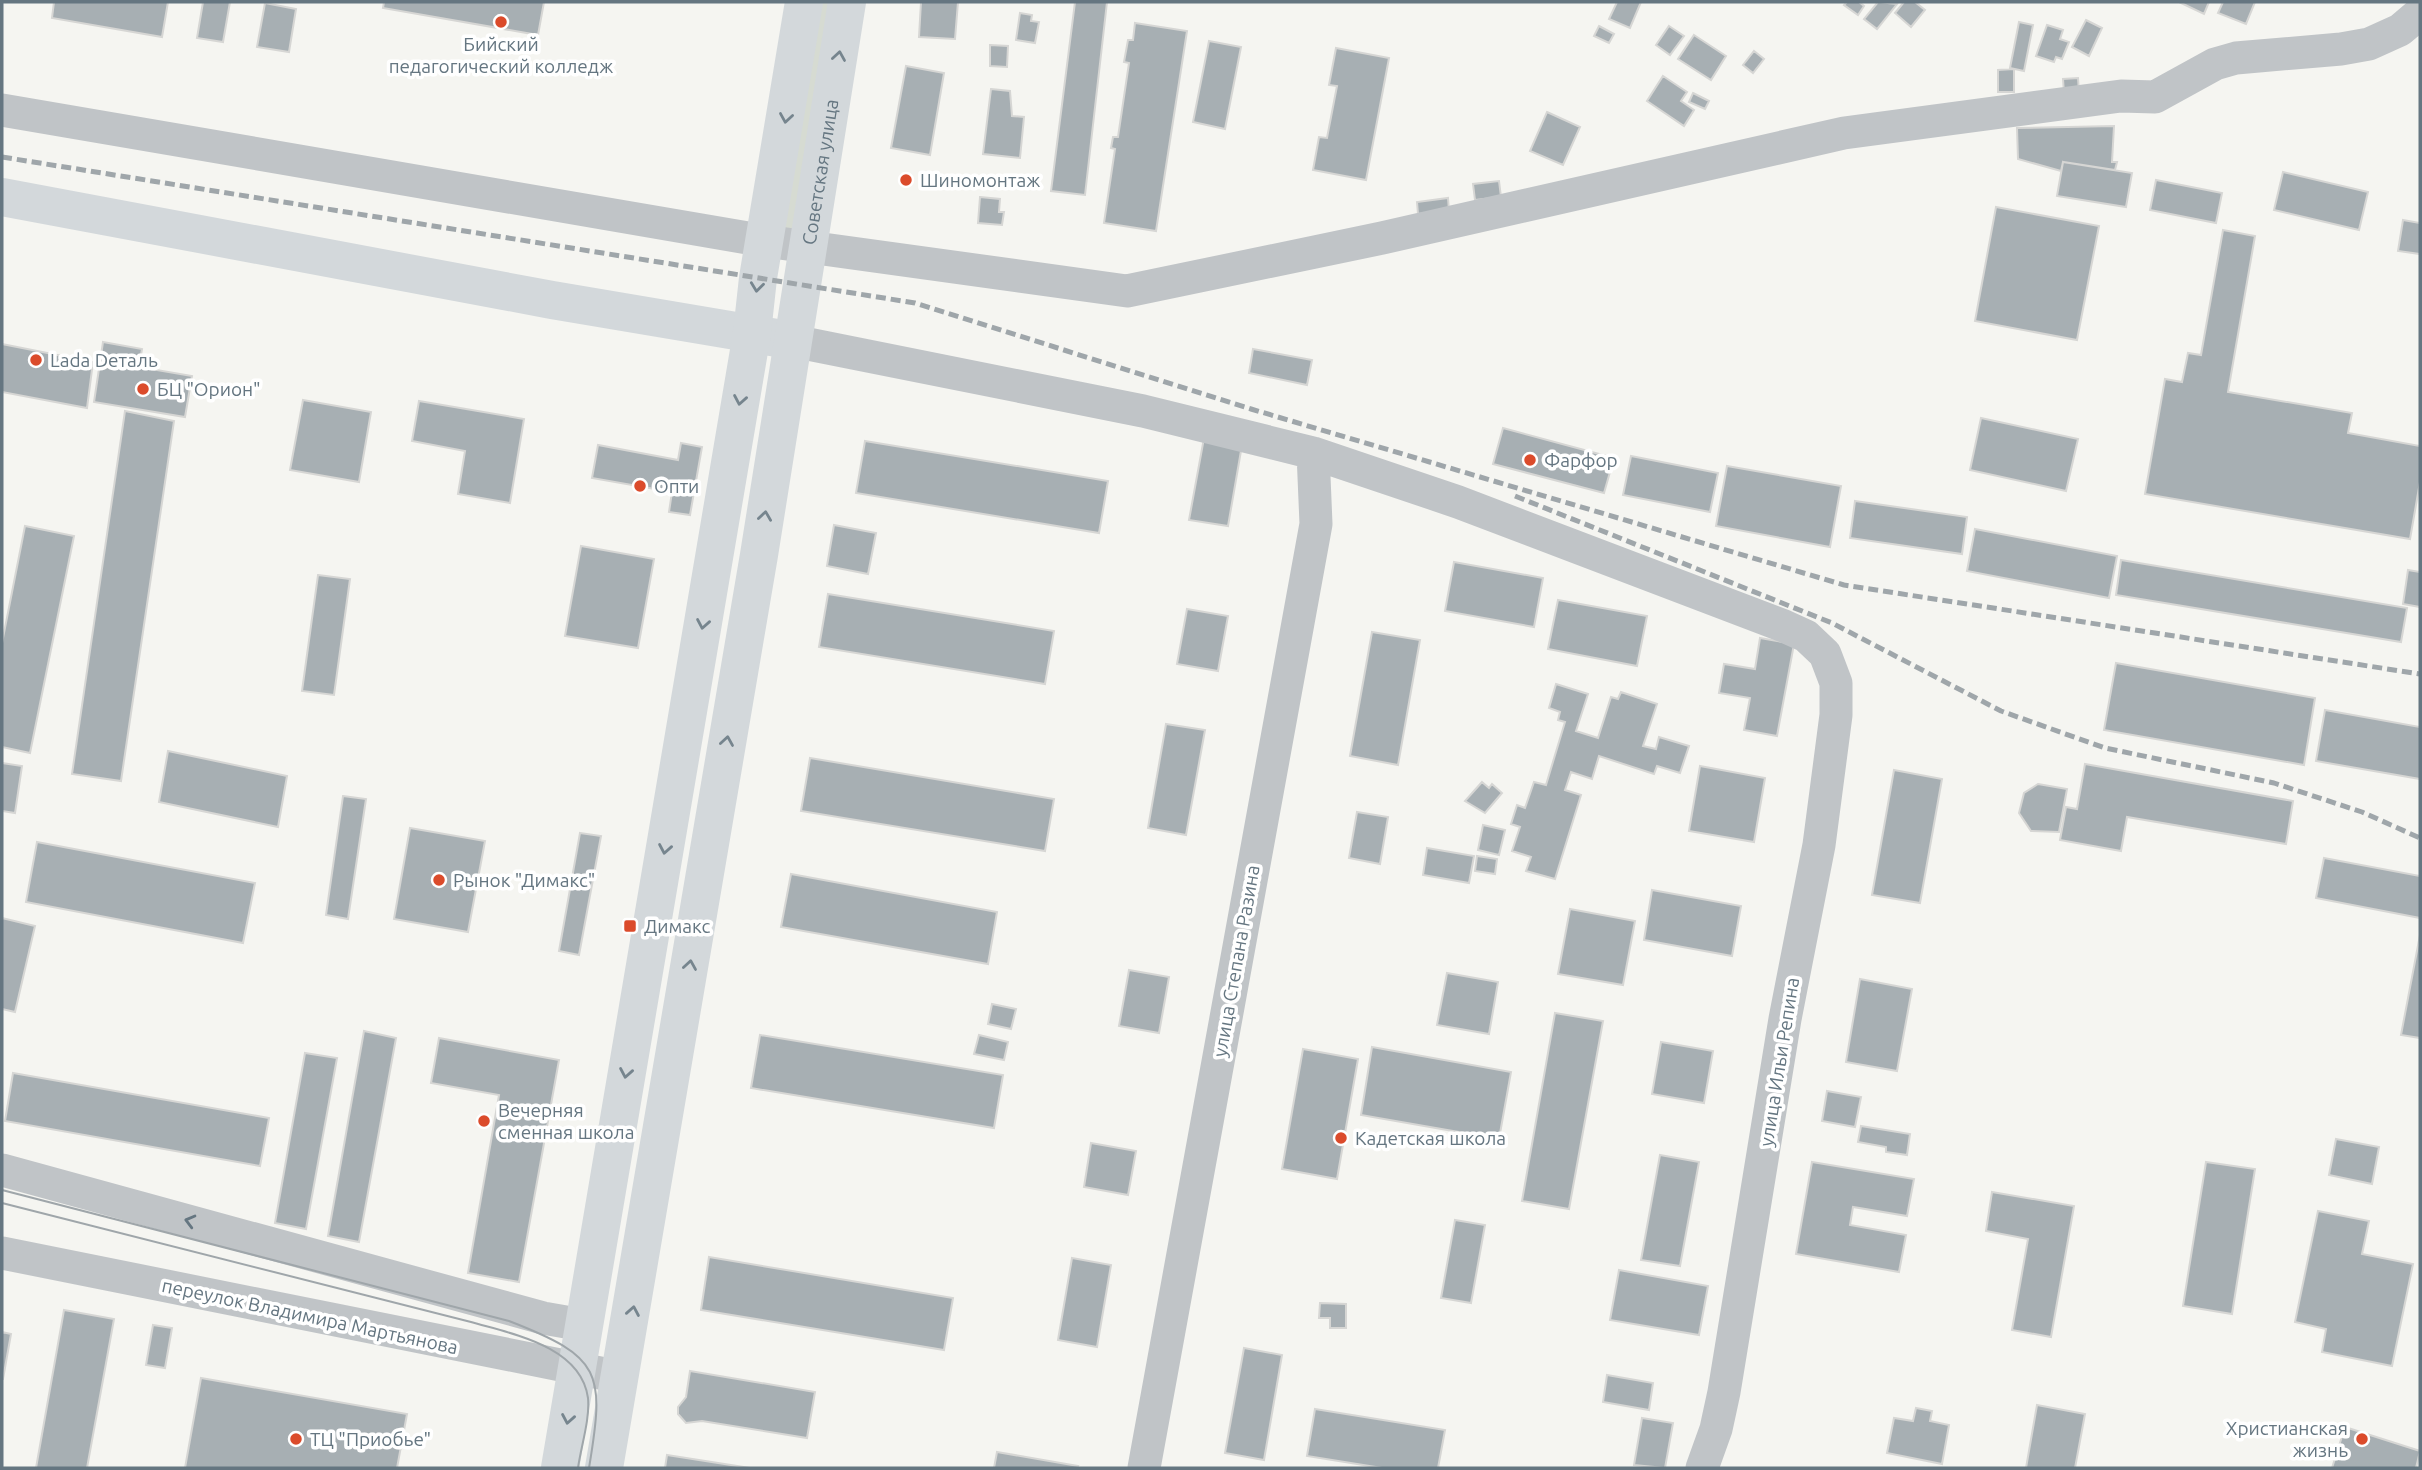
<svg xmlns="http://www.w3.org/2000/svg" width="2422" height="1470" viewBox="0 0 2422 1470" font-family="Ubuntu,sans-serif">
	<rect width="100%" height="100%" fill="#f5f5f1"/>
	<path fill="#d6dbd2" d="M812 2H836L802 227 780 231Z"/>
	<path fill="#a7afb3" stroke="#d6d6d4" stroke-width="2" d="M54 2H168L162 37 52 18Z
		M203 2H230L223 42 197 38Z
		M384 2H544L538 35 383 8Z
		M921 2H958L955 39 919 37Z
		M1075 2H1107L1085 195 1051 191Z
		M1617 2H1641L1630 28 1609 19Z
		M1847 2H1859L1864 6 1858 15 1844 5Z
		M1878 2 1897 4 1877 29 1864 19Z
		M1904 2H1915L1925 10 1911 27 1895 13Z
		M2179 2H2209L2204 14Z
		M2223 2H2255L2246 24 2218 13Z
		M265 3 296 9 289 52 257 47Z
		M1020 13 1032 15 1031 21 1039 22 1035 43 1016 40Z
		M2086 20 2102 28 2089 56 2072 47Z
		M2019 22 2033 25 2024 71 2010 68Z
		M1135 23 1187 31 1156 231 1104 223 1115 149 1111 148 1113 137H1118L1129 63 1124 62 1128 40H1133Z
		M2047 25 2063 30 2060 39 2069 42 2062 59 2056 57 2054 62 2036 56Z
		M1599 26 1614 34 1609 43 1594 36Z
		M1669 26 1684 36 1670 55 1656 45Z
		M1694 35 1726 56 1711 80 1678 59Z
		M1209 41 1241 47 1225 129 1193 122Z
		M990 45 1008 46 1007 67 990 66Z
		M1336 48 1389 58 1366 180 1313 170 1319 137 1327 138 1337 86 1329 85Z
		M1754 51 1764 59 1753 73 1743 65Z
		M906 66 944 73 930 155 891 148Z
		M2014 69V92H1998V70Z
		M1663 76 1687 92 1681 101 1694 110 1684 126 1647 101Z
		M2078 78 2079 92 2064 93 2063 79Z
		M991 89 1010 91 1012 116 1024 117 1020 158 983 154Z
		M1693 93 1709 101 1705 109 1689 102Z
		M1547 112 1580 127 1563 165 1530 151Z
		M2114 126 2112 162H2117L2115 170 2063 162 2061 171 2018 159 2017 128Z
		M2063 162 2132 173 2126 207 2057 196Z
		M2283 172 2368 192 2359 230 2274 210Z
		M2156 180 2222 193 2216 223 2150 210Z
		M1499 181 1501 197 1475 200 1473 184Z
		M980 197 1000 199 999 212H1004L1002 225 978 223Z
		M1448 198 1449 211 1418 214 1417 202Z
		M1996 207 2099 226 2077 340 1975 321Z
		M2403 220 2420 223V254L2398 251Z
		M2223 230 2255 236 2228 392 2352 413 2348 433 2420 446V482L2410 539 2145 494 2165 379 2182 382 2188 353 2201 355Z
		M103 342 142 349 139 367 192 376 185 417 94 402Z
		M2 344 93 362 87 408 2 392Z
		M1253 349 1312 360 1307 385 1249 373Z
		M303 400 371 412 359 482 290 470Z
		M419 401 524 419 510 503 458 494 465 451 412 441Z
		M125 411 174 421 121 781 72 774Z
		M1981 418 2078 439 2066 491 1970 470Z
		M1503 428 1614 458 1604 493 1493 464Z
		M1204 438 1242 445 1228 526 1189 520Z
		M865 441 1108 481 1099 533 856 493Z
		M681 443 702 447 690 515 669 512 672 492 592 478 598 445 678 460Z
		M1631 456 1718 473 1710 512 1623 495Z
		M1727 466 1841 486 1830 547 1716 526Z
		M1855 501 1967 517 1962 554 1850 538Z
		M834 525 876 533 868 574 827 566Z
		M25 526 74 536 30 753 2 747V643Z
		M1975 529 2117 556 2109 598 1967 571Z
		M581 546 654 559 638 648 565 636Z
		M2121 560 2407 608 2401 642 2116 595Z
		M1454 562 1543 578 1534 627 1445 611Z
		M2408 570 2420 572V607L2403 604Z
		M318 575 350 579 334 695 302 691Z
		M828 594 1054 631 1045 684 819 647Z
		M1558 600 1647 616 1637 666 1548 649Z
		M1187 609 1228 616 1218 671 1177 664Z
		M1372 632 1420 640 1398 765 1350 756Z
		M1760 638 1794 644 1777 736 1744 730 1750 698 1719 693 1724 664 1755 669Z
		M2116 663 2315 698 2304 765 2104 730Z
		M1556 684 1588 694 1576 731 1598 738 1611 697 1618 699 1621 692 1657 704 1643 746 1656 749 1659 737 1689 746 1680 773 1657 766 1654 774 1599 756 1592 779 1571 772 1565 790 1581 795 1555 879 1526 871 1531 857 1512 851 1520 827 1511 824 1517 805 1525 808 1534 782 1546 785 1565 722 1558 720 1560 712 1549 708Z
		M2325 710 2420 727V779L2316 761Z
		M1166 724 1205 730 1186 835 1148 828Z
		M168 751 287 776 278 827 159 802Z
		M810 758 1054 799 1045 851 801 811Z
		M2 763 22 766 15 813 2 811Z
		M2085 764 2293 801 2286 844 2127 817 2121 851 2060 840 2066 807 2077 809Z
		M1700 766 1765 778 1754 842 1689 831Z
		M1894 770 1942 779 1920 903 1872 895Z
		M1482 782 1489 788 1492 784 1502 793 1485 813 1465 801Z
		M2038 784 2067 789 2059 832 2031 831 2019 813 2024 793Z
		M343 796 366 799 348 919 326 915Z
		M1357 812 1388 817 1380 864 1349 858Z
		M1483 825 1505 830 1499 855 1478 850Z
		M410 828 485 841 468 932 394 919Z
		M580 833 601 836 579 955 559 951Z
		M37 842 255 883 243 943 26 902Z
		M1427 848 1474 856 1469 883 1423 875Z
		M1477 856 1497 859 1495 874 1475 871Z
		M2324 858 2420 876V918L2316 898Z
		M791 874 997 912 988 964 781 927Z
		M1652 890 1741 906 1732 956 1644 940Z
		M1570 909 1635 921 1623 985 1558 974Z
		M2 918 35 926 15 1012 2 1009Z
		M2420 935V1038L2401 1035Z
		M1129 970 1169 977 1159 1033 1119 1026Z
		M1447 973 1498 982 1489 1034 1437 1025Z
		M1860 979 1912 989 1897 1071 1846 1062Z
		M992 1004 1016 1009 1011 1029 988 1024Z
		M1555 1013 1603 1021 1569 1209 1522 1201Z
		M364 1031 396 1038 359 1242 328 1236Z
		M760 1035 1003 1075 994 1128 751 1088Z
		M979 1035 1008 1042 1004 1060 974 1054Z
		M439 1038 559 1060 519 1282 468 1273 499 1095 431 1083Z
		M1661 1042 1713 1051 1704 1103 1652 1094Z
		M1372 1047 1511 1072 1499 1139 1361 1115Z
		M1303 1049 1358 1059 1337 1179 1282 1169Z
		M305 1053 337 1058 306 1229 275 1223Z
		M13 1073 269 1118 260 1166 5 1121Z
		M1827 1091 1861 1097 1855 1127 1822 1121Z
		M1861 1126 1910 1134 1907 1155 1886 1152V1147L1858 1142Z
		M2336 1139 2379 1147 2372 1184 2329 1175Z
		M1091 1143 1136 1151 1128 1195 1084 1187Z
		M1660 1155 1699 1162 1680 1266 1641 1260Z
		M1812 1162 1914 1179 1907 1216 1853 1207 1850 1225 1906 1235 1899 1272 1796 1254Z
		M2206 1162 2255 1169 2232 1314 2183 1306Z
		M1992 1192 2074 1206 2051 1337 2012 1330 2028 1239 1986 1231Z
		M2318 1211 2369 1221 2362 1254 2413 1264 2392 1366 2322 1352 2326 1329 2295 1322Z
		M1455 1220 1485 1225 1471 1303 1441 1298Z
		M709 1257 953 1298 944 1350 701 1310Z
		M1072 1258 1111 1265 1097 1347 1058 1340Z
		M1619 1270 1708 1286 1699 1335 1610 1320Z
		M1320 1303 1346 1304V1328H1330V1318H1319Z
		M64 1310 114 1319 87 1468H36Z
		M153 1325 172 1328 165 1368 146 1365Z
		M2 1332 11 1334 3 1379H2Z
		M1244 1348 1282 1355 1264 1460 1225 1453Z
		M690 1371 815 1392 807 1438 702 1421 686 1423 678 1414V1407L686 1397Z
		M1607 1375 1653 1383 1649 1410 1603 1402Z
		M201 1378 407 1414 397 1468H185Z
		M2037 1405 2085 1414 2075 1468H2026Z
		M1916 1408 1932 1411 1930 1421 1949 1425 1942 1464 1887 1453 1894 1418 1913 1421Z
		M1315 1409 1445 1430 1438 1468H1382L1307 1456Z
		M1642 1418 1673 1423 1665 1468 1634 1465Z
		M2345 1427 2420 1451 2416 1468H2332Z
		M997 1452 1078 1466 1077 1468H994Z
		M667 1455 750 1468H665Z"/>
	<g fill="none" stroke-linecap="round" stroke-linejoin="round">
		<path stroke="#c0c4c7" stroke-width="33" d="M2 110 765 241 1127 291 1382 238 1844 133 2121 96 2155 97 2215 64 2236 58 2341 49 2369 44 2400 30 2420 13
			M793 341 1143 411 1313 453 1458 502 1784 626 1806 636 1825 654 1836 683V715L1819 845 1785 1019 1724 1392 1716 1429 1702 1468
			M2 1170 543 1318 583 1325
			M2 1253 620 1377
			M1144 1468 1316 524 1313 453"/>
		<g stroke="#d3d8db" stroke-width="38">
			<path d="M2 197 552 300 777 338"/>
			<path d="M560 1468 752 333 758 278 804 2"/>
			<path id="s1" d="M604 1468 759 555 847 2"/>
		</g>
		<path stroke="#9fa6aa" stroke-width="2" d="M2 1190 509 1321C602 1357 605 1372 589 1468
			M2 1203 471 1322C512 1334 581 1346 588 1398 590 1420 581 1446 578 1468"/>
		<path stroke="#9fa6aa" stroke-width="5" stroke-dasharray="10 5" stroke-linecap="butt" d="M2 157 915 303 1251 409 1844 585 2420 674
			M1515 496 1832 623 2001 711 2105 748 2274 783 2362 812 2420 838"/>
	</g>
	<defs><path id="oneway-chevron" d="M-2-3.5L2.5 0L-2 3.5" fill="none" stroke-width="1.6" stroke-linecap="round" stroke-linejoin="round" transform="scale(1.75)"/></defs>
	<g stroke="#76858e">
		<use href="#oneway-chevron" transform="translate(839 56) rotate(-81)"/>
		<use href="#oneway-chevron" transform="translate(786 118) rotate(99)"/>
		<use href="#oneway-chevron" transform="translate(757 287) rotate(97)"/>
		<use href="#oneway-chevron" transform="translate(740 400) rotate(100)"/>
		<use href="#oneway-chevron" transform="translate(765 516) rotate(-82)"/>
		<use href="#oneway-chevron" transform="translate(703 624) rotate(100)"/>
		<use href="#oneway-chevron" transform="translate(727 741) rotate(-81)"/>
		<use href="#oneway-chevron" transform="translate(665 849) rotate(100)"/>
		<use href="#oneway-chevron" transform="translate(690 965) rotate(-81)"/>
		<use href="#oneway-chevron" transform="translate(626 1073) rotate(100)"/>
		<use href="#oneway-chevron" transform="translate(633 1311) rotate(-80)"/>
		<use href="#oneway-chevron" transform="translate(568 1419) rotate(100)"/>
	</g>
	<use stroke="#657681" href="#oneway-chevron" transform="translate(190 1221) rotate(-165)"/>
	<g fill="#db4b2b" stroke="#fff" stroke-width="2.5">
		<circle cx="501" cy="22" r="7"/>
		<circle cx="906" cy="180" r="7"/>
		<circle cx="36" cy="360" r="7"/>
		<circle cx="143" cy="389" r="7"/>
		<circle cx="1530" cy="460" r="7"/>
		<circle cx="640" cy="486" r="7"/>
		<circle cx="439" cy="880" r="7"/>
		<rect x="623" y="919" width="14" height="14" rx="3.5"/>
		<circle cx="484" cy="1121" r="7"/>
		<circle cx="1341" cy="1138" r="7"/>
		<circle cx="296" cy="1439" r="7"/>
		<circle cx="2362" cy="1439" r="7"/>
	</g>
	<g text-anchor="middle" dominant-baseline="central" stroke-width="7" stroke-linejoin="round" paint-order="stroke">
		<g font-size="19" fill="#657681" stroke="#fff" text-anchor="start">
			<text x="501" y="44" text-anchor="middle">Бийский<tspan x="501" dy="22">педагогический колледж</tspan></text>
			<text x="920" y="180">Шиномонтаж</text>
			<text x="50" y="360">Lada Dеталь</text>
			<text x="157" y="389">БЦ "Орион"</text>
			<text x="1544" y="460">Фарфор</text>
			<text x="654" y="486">Опти</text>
			<text x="453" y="880">Рынок "Димакс"</text>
			<text x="644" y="926">Димакс</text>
			<text x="498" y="1110">Вечерняя<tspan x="498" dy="22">сменная школа</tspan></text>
			<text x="1355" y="1138">Кадетская школа</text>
			<text x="2348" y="1428" text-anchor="end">Христианская<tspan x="2348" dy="22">жизнь</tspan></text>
			<text x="310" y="1439">ТЦ "Приобье"</text>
		</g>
		<g font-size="19" fill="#657681" stroke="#fff">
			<text stroke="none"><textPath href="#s1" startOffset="1314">Советская улица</textPath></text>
			<text transform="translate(1236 961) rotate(-80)">улица Степана Разина</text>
			<text transform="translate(1779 1062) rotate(-81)">улица Ильи Репина</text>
			<text transform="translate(310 1316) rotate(12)">переулок Владимира Мартьянова</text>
		</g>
	</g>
	<rect width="2422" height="1470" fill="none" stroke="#657681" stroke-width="7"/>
</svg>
